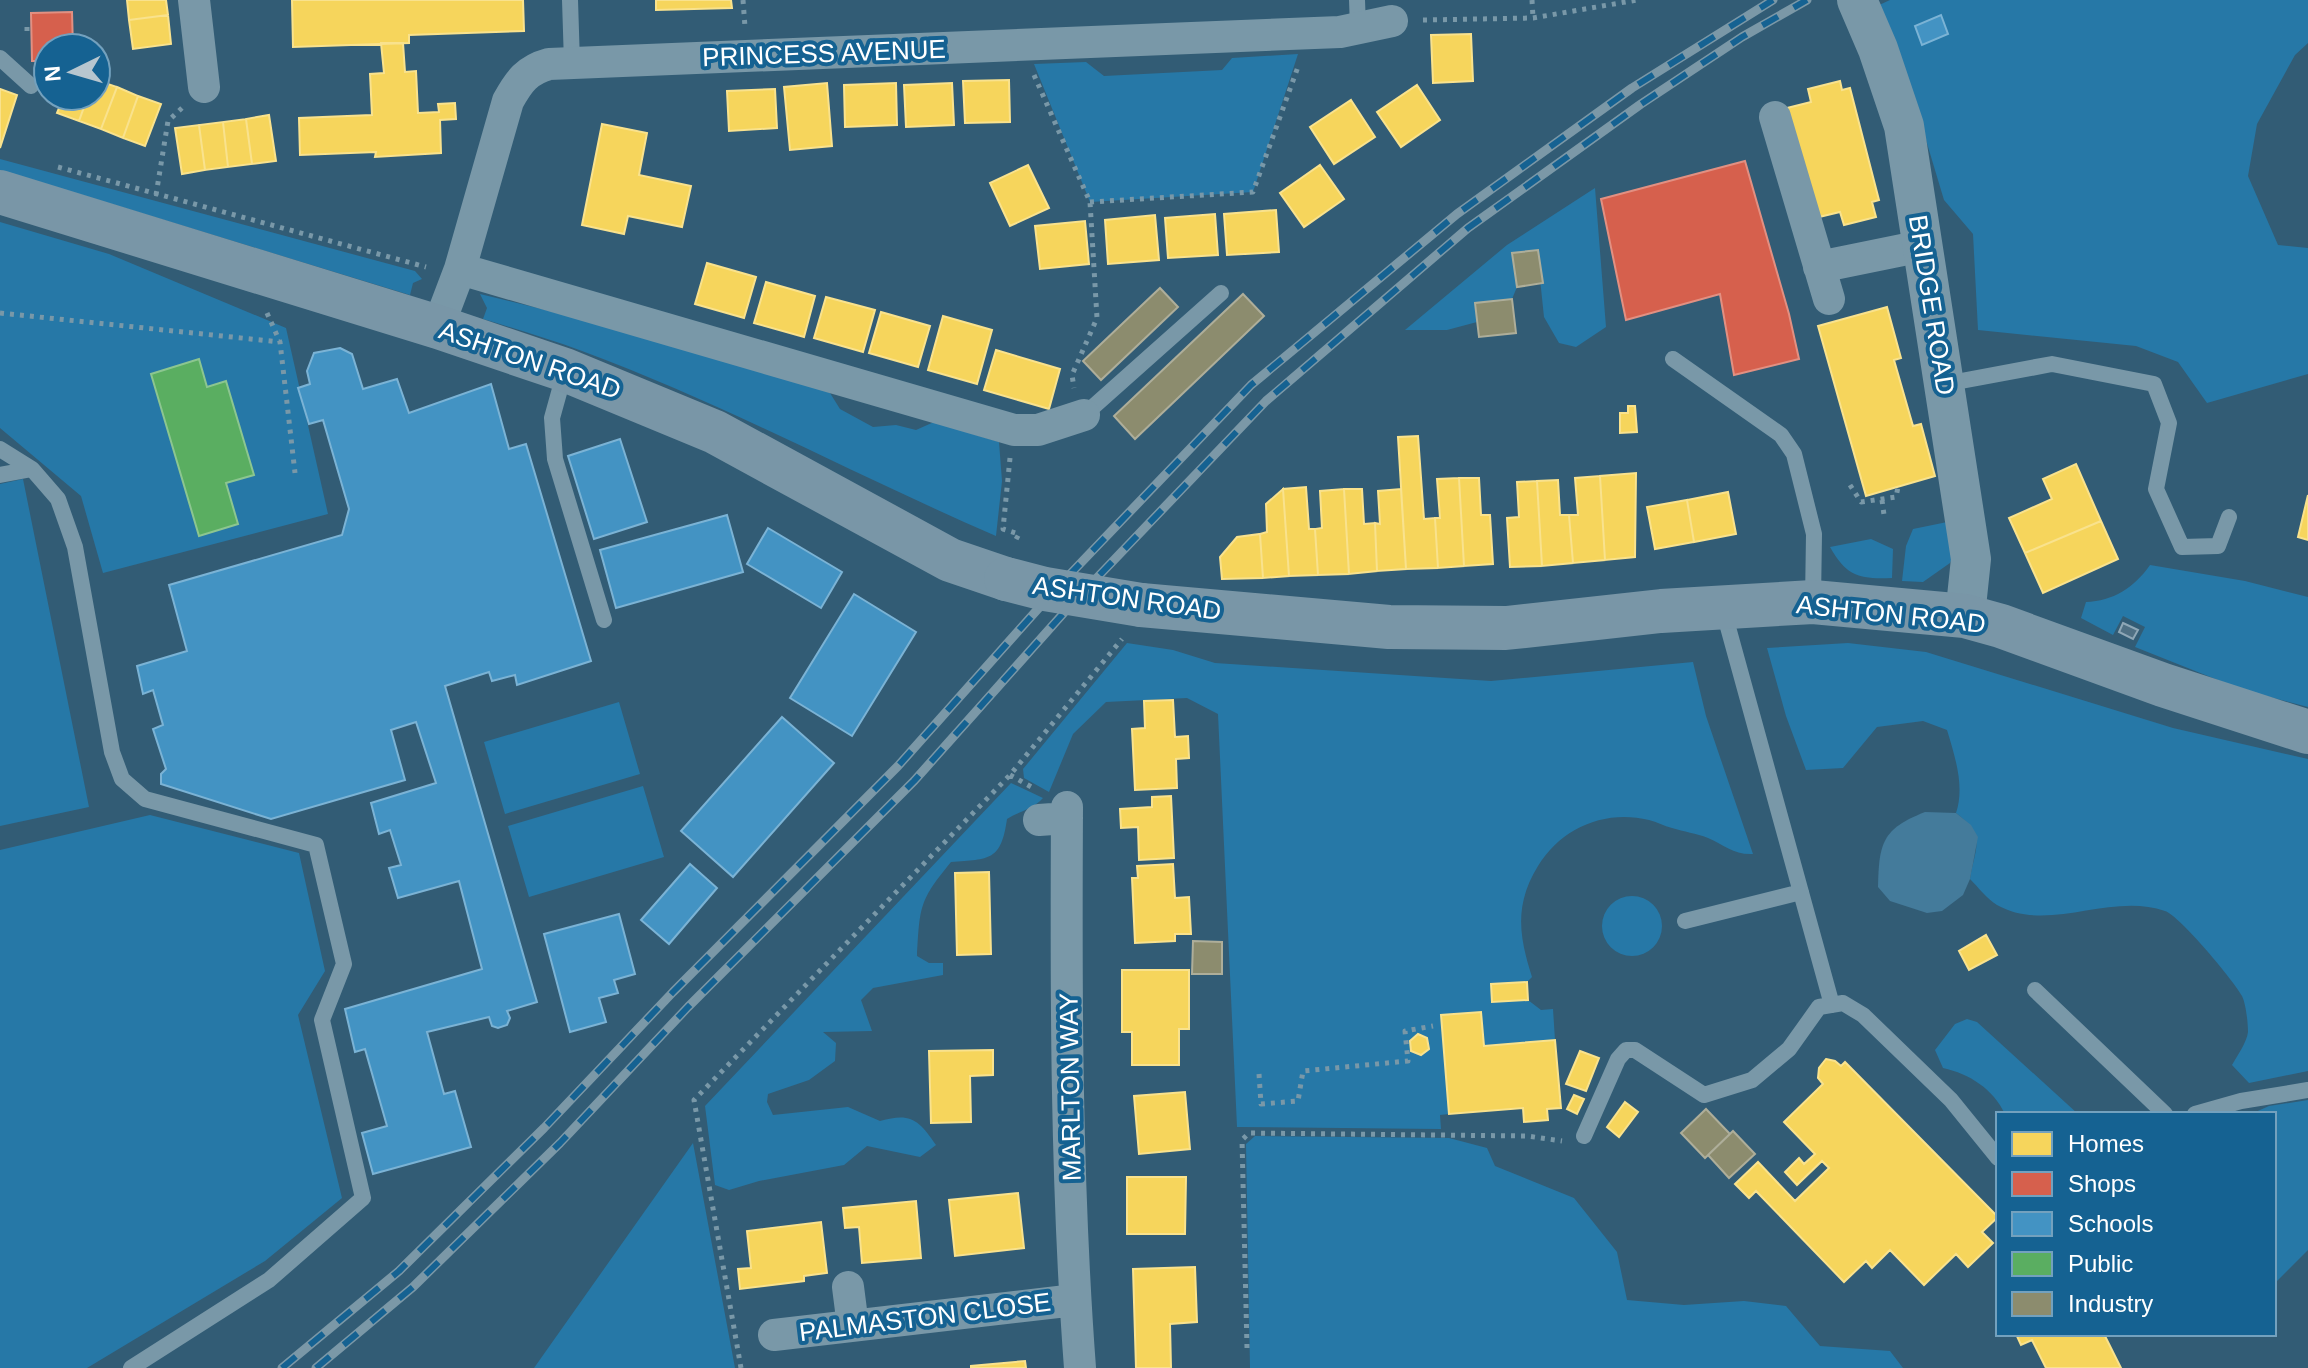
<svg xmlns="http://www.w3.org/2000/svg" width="2308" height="1368" viewBox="0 0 2308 1368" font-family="Arial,sans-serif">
	<rect width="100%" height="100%" fill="#325c75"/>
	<path fill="#2678a7" d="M1890 0H2308V43L2295 55 2257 124 2248 176 2278 245 2308 248V374L2207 403 2178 362 2136 346 1978 330 1973 234 1944 200 1905 70 1877 6Z
		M1298 54 1253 192 1090 202 1034 64 1086 62 1104 76 1222 70 1232 58Z
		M0 159 415 271 422 279 413 283 410 295 0 170Z
		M1595 188 1606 327 1576 347 1559 343 1544 317 1537 250 1512 254 1517 287 1512 299 1476 303 1477 322 1447 330H1405L1507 245Z
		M0 222 109 254 286 328 328 514 103 573 81 496 0 428Z
		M480 294 558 313 817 387 830 393 840 409 873 427 896 425 916 430 934 422 999 442 1002 481 996 536C857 476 723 403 582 351 549 339 516 329 483 319L487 308Z
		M23 479 89 807 0 826V484Z
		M1957 520 1960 543 1950 563 1923 582 1902 581 1906 546 1913 529Z
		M1871 539 1893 549 1892 578C1859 579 1847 577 1830 547Z
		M2150 565 2245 581 2308 597V707L2243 690 2135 647 2145 627 2123 616 2113 635 2081 618 2086 602C2113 601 2134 588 2150 565Z
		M1127 643 1173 650 1215 663 1491 681 1693 662 1706 716 1753 854C1734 855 1724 845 1708 838 1696 833 1684 832 1672 828 1664 826 1657 822 1649 820 1605 809 1561 828 1538 866 1514 905 1519 936 1532 977L1527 982 1492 984 1493 1002 1528 1000 1541 1010 1553 1009 1555 1040 1484 1046 1481 1012 1441 1016 1449 1114 1440 1115 1441 1129 1237 1127 1218 714 1187 698 1106 702 1073 734 1049 792 1024 778 1023 769Z
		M1848 643 1926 652 2173 728 2308 759V1071L2249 1083 2232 1065C2237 1056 2247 1042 2248 1032 2248 1023 2246 1004 2242 996 2235 982 2179 915 2165 911 2109 892 2049 934 1997 905 1987 899 1978 887 1970 879 1975 846 1987 837 1956 813 1965 786 1955 757 1947 730L1923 721 1877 727 1843 768 1806 770 1786 716 1767 648Z
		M619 702 640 774 505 814 484 742Z
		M1011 783 1043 798C1033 809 1020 811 1007 819 1001 861 990 859 951 862 919 901 920 906 917 956L929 963H943V975L873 988 861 1000 872 1031 823 1032 836 1043 835 1061 809 1080 768 1094 767 1102 773 1115 848 1107 880 1121C911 1112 919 1120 936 1145L920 1157 867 1146 844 1165 759 1181 729 1190 715 1185 705 1106Z
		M643 786 664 857 529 897 508 826Z
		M150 815 299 853 325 971 298 1015 342 1198 265 1261 87 1368H0V850Z
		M1602 926a30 30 0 1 1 60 0a30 30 0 1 1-60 0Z
		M1967 1019 1977 1022 2078 1114H2005C1993 1089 1970 1074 1943 1068L1935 1050 1955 1024Z
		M2308 1100V1250L2274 1284V1114H2251L2269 1106Z
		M1255 1136 1449 1138 1487 1148 1495 1166 1574 1198 1617 1252 1627 1300 1684 1305 1744 1301 1786 1306 1820 1346 1890 1351 1903 1368H1250L1246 1144Z
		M693 1143 735 1368H534Z"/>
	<path fill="#447b9b" d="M1925 812 1956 813 1971 825 1978 837 1970 879 1963 895 1942 911 1927 913 1890 901 1878 887C1879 843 1882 829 1925 812Z"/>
	<path fill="#f6d55c" stroke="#f9e28d" stroke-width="2" d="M127 0H166L168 15 129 20Z
		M292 0H523L524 31 409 35V43L293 47Z
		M656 0H731L732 8 656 10Z
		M168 15 171 44 133 49 129 20Z
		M1471 34 1473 81 1433 83 1431 35Z
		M381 43H403L405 72 416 71 418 113 439 112 438 104 455 103 456 119 440 120 441 153 375 157 376 152 300 155 299 118 372 115 370 74 384 73Z
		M96 80 117 87 101 129 79 121 88 96H96Z
		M1009 80 1010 122 965 123 963 81Z
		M1840 81 1842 90 1850 88 1879 200 1872 202 1876 217 1844 225 1840 212 1815 218 1787 108 1811 102 1808 89Z
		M827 83 832 146 790 150 784 87Z
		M896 83 897 125 845 127 844 85Z
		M952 83 954 125 906 127 904 85Z
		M1417 85 1440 120 1401 147 1377 112Z
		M117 87 138 96 123 138 101 129Z
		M0 89 17 95 0 148Z
		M775 89 777 128 729 131 727 91Z
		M64 96H88L79 121 57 113Z
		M138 96 161 104 145 146 123 138Z
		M1351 100 1375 137 1334 164 1310 127Z
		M269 115 276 161 252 164 246 119Z
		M246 119 252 164 228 167 223 122Z
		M223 122 228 167 205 170 199 125Z
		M602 124 647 133 639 175 691 186 682 227 628 216 624 234 582 225Z
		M199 125 205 170 182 174 175 128Z
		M1028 165 1049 208 1010 226 990 183Z
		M1320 165 1344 199 1304 227 1280 193Z
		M1276 210 1279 252 1227 255 1224 214Z
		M1215 214 1218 255 1168 258 1165 218Z
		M1155 215 1159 260 1108 264 1105 220Z
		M1085 221 1089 264 1040 269 1035 226Z
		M707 263 756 277 744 318 695 304Z
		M766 282 815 296 804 337 754 323Z
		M826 297 875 310 863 352 814 338Z
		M1887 307 1901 358 1894 360 1913 426 1921 424 1935 476 1866 496 1818 326Z
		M881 312 930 326 918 367 869 353Z
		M943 316 992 330 977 384 928 370Z
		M996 350 1060 369 1049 409 984 390Z
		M1628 406H1635L1637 432 1620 433V413H1628Z
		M1418 436 1424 519 1435 518 1438 568 1406 569 1398 437Z
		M2076 464 2101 521 2025 553 2009 518 2052 499 2043 479Z
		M1636 473 1635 557 1605 560 1600 476Z
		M1600 476 1605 560 1573 563 1569 515H1578L1575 478Z
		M1459 478H1479L1481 515H1490L1493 564 1464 566Z
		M1459 478 1464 566 1438 568 1435 518H1440L1437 479Z
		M1558 480 1560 515H1569L1573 563 1542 566 1537 481Z
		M1537 481 1542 566 1510 567 1507 518 1519 517 1517 482Z
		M1306 487 1309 529H1315L1318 575 1289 576 1283 489Z
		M1283 489 1289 576 1263 578 1260 534 1267 532 1266 504Z
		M1344 489 1349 574 1318 575 1315 529 1322 528 1320 491Z
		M1344 489H1362L1364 524 1375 523 1377 571 1349 574Z
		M1401 489 1406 569 1377 571 1375 523 1380 524 1378 491Z
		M1728 492 1736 534 1694 542 1687 500Z
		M2308 495V540L2298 537Z
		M1687 500 1694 542 1655 549 1647 507Z
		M2101 521 2118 559 2043 593 2025 553Z
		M1260 534 1263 578 1222 579 1220 557 1237 537Z
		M1173 700 1175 737 1188 736 1189 758 1176 759 1177 788 1135 790 1132 729 1145 728 1144 701Z
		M1171 796 1174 858 1139 860 1138 827 1121 828 1120 809 1152 807V797Z
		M1173 864 1175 898 1189 897 1191 934H1175V941L1135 943 1132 878H1138L1137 866Z
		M989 872 991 954 957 955 955 873Z
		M1986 935 1997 955 1969 970 1959 951Z
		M1122 970H1189V1029H1179V1065H1132V1032H1122Z
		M1527 982 1528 1000 1492 1002 1491 984Z
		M1481 1012 1484 1046 1555 1040 1561 1108 1547 1109 1548 1120 1524 1122 1523 1108 1449 1114 1441 1015Z
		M1418 1034 1427 1038 1429 1049 1421 1055 1411 1051 1410 1041Z
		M993 1050V1075L970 1076 971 1122 931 1123 929 1051Z
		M1580 1051 1599 1058 1586 1091 1566 1084Z
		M1826 1059 1835 1061 1841 1066 1845 1062 1998 1217 1982 1232 1993 1243 1968 1267 1956 1254 1924 1285 1890 1250 1872 1268 1866 1261 1844 1282 1756 1191 1749 1198 1735 1184 1758 1162 1795 1201 1829 1168 1822 1161 1797 1185 1785 1172 1799 1158 1804 1164 1815 1154 1784 1122 1823 1084 1818 1078 1819 1068Z
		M1185 1092 1190 1149 1139 1154 1134 1096Z
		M1574 1095 1584 1099 1577 1114 1567 1109Z
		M1625 1102 1638 1112 1619 1137 1607 1127Z
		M1127 1177H1186L1185 1234H1127Z
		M1018 1193 1024 1248 955 1256 949 1200Z
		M916 1201 921 1258 862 1263 859 1227 845 1228 843 1208Z
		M821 1222 827 1273 804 1276V1281L740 1289 738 1269 751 1268 747 1231Z
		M1195 1267 1197 1322 1170 1324 1171 1368H1136L1133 1269Z
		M2016 1334H2104L2121 1368H2046L2032 1340 2021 1345Z
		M1025 1361 1026 1368H971V1366Z"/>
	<path fill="#d6604d" stroke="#e29082" stroke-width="2" d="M72 12 73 48H48V61H32L31 13Z
		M1745 161 1789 314 1799 359 1734 375 1720 294 1626 320 1601 199Z"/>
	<path fill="#4393c3" stroke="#7bb3d5" stroke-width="2" d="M1941 15 1948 34 1922 45 1915 26Z
		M340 348 352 354 363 389 397 379 409 413 491 384 509 449 526 444 591 661 517 685 515 675 492 681 489 672 445 686 537 1002 507 1011 510 1018 507 1025 498 1028 492 1026 489 1017 427 1032 444 1094 455 1091 471 1147 373 1174 362 1133 387 1126 365 1049 355 1052 345 1009 482 969 459 881 398 898 389 868 401 865 390 830 379 834 371 803 436 783 416 722 391 730 405 780 271 819 161 784V774L166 769 153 729 163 725 153 690 143 694 137 666 187 651 169 585 342 535 349 509 323 420 309 424 298 388 310 384 307 371 314 353Z
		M620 439 647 522 594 539 568 456Z
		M727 515 743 572 616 608 600 550Z
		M768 528 842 572 821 608 747 564Z
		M854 594 916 632 852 736 790 698Z
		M782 717 834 763 733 877 681 831Z
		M690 864 717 888 669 944 641 920Z
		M619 914 635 974 614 980 618 993 599 998 606 1022 570 1032 544 934Z"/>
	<path fill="#5aae61" stroke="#8cc690" stroke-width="2" d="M199 359 207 387 226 381 254 475 226 483 238 524 199 536 151 374Z"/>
	<path fill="#8c8c6e" stroke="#aeae9a" stroke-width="2" d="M1538 250 1543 283 1517 287 1512 253Z
		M1160 288 1178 307 1101 380 1083 361Z
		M1243 294 1264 316 1135 439 1114 416Z
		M1512 299 1516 333 1479 337 1475 303Z
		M1193 941 1222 942V974H1192Z
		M1706 1109 1730 1134 1705 1158 1681 1133Z
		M1733 1131 1755 1154 1729 1178 1708 1155Z"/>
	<path fill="#4f7084" stroke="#8ea7b6" stroke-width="2" d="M2123 623 2138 630 2133 639 2119 632Z"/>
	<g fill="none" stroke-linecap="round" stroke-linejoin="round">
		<path stroke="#7998a8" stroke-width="5" stroke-dasharray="4 6" stroke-linecap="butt" d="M743 0 745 27
			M1532 0 1533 18
			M1423 20 1533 18 1637 0
			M27 27V31
			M1034 75 1090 202 1097 318 1072 375 1074 388
			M58 167 426 267
			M156 195 168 121 183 107
			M1090 202 1253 192 1299 64
			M0 313 280 342
			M267 313 280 342 295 473
			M1010 458 1003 529 1019 534 1014 543
			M1850 485 1861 502 1896 497 1898 487
			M1882 500 1884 515
			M1010 775 1035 789
			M1259 1074 1261 1104 1298 1101 1303 1071 1408 1061 1405 1031 1433 1026
			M1247 1348 1242 1140 1249 1133 1527 1136 1562 1141
			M741 1368 694 1100 1010 775 1122 639"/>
		<path stroke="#7998a8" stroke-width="16" d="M570 0 572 63
			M1357 0 1358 27
			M0 58 31 86
			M1673 359 1781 435 1794 454 1814 534 1813 600
			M565 371 552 418 555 459 604 620
			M1945 384 2052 364 2154 384 2169 423 2156 489 2182 547 2218 546 2229 517
			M1084 415 1221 293
			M0 449 32 469 58 499 75 547 112 752 122 779 145 799 316 845 344 964 322 1020 363 1198 269 1280 131 1368
			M0 475 32 469
			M1723 609 1832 1005
			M1685 921 1801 892
			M2035 990 2165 1114
			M2195 1114 2241 1101 2308 1090
			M1584 1136 1618 1059 1626 1050H1635L1704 1095 1752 1080 1789 1049 1819 1007 1843 1003 1863 1015 1951 1100 1998 1158"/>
		<path stroke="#7998a8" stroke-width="32" d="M194 0 204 87
			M1775 117 1829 299
			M1819 267 1922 246
			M460 269 1014 430H1038L1084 415
			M438 327 460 269 508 101C519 81 527 70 549 64L1340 32 1392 21
			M1067 807C1066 993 1066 1182 1080 1368
			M1039 820 1067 818
			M848 1287 853 1326
			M774 1335 1075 1300"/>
		<path stroke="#7998a8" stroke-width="40" d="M1857 0 1878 49 1904 126 1971 559 1965 616"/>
		<path stroke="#7996a7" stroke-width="44" d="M0 192 438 327 565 370 715 432 950 560 1006 579
			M1141 605 1389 627 1506 628 1661 611 1813 602 1965 616 2001 626 2163 685 2308 732"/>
		<defs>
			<path id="rail" d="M282 1368 399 1271 544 1128 673 992 898 766 1053 592 1251 385 1457 214 1632 88 1773 0
				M316 1368 413 1287 560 1143 688 1007 914 781 1069 607 1266 401 1468 228 1641 104 1742 37 1807 0"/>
		</defs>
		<use href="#rail" stroke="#7b98a7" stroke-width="9"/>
		<use href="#rail" stroke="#156292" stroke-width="6" stroke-dasharray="18" stroke-linecap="butt"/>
		<path stroke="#7996a7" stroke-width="44" d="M1006 579 1045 589 1141 605"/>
	</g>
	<g text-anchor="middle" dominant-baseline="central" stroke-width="8" stroke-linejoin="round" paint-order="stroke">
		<g font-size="26" fill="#fff" stroke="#156292">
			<text transform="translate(824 53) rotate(-2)">PRINCESS AVENUE</text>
			<text transform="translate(1932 305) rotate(81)">BRIDGE ROAD</text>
			<text transform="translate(530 360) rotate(19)">ASHTON ROAD</text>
			<text transform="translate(1127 598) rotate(8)">ASHTON ROAD</text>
			<text transform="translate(1891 614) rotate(6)">ASHTON ROAD</text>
			<text transform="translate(1070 1087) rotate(-91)">MARLTON WAY</text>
			<text transform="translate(925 1317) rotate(-7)">PALMASTON CLOSE</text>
		</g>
	</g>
	<rect x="1996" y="1112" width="280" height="224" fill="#156292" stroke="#73a1be" stroke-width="2"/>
	<rect x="2012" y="1132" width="40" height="24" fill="#f6d55c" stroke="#73a1be" stroke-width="2"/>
	<text x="2068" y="1152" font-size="24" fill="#ffffff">Homes</text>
	<rect x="2012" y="1172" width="40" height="24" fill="#d6604d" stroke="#73a1be" stroke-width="2"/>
	<text x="2068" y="1192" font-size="24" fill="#ffffff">Shops</text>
	<rect x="2012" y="1212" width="40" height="24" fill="#4393c3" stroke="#73a1be" stroke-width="2"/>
	<text x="2068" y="1232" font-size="24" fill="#ffffff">Schools</text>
	<rect x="2012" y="1252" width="40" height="24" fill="#5aae61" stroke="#73a1be" stroke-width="2"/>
	<text x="2068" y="1272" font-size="24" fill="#ffffff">Public</text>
	<rect x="2012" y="1292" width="40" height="24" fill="#8c8c6e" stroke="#73a1be" stroke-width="2"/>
	<text x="2068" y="1312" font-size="24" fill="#ffffff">Industry</text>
	<g transform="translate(72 72) rotate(265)"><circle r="38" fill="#156292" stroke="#73a1be" stroke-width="2"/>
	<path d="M0-6L14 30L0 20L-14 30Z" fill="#b7c6cf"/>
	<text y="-12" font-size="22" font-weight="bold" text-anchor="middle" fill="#ffffff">N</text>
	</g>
</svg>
